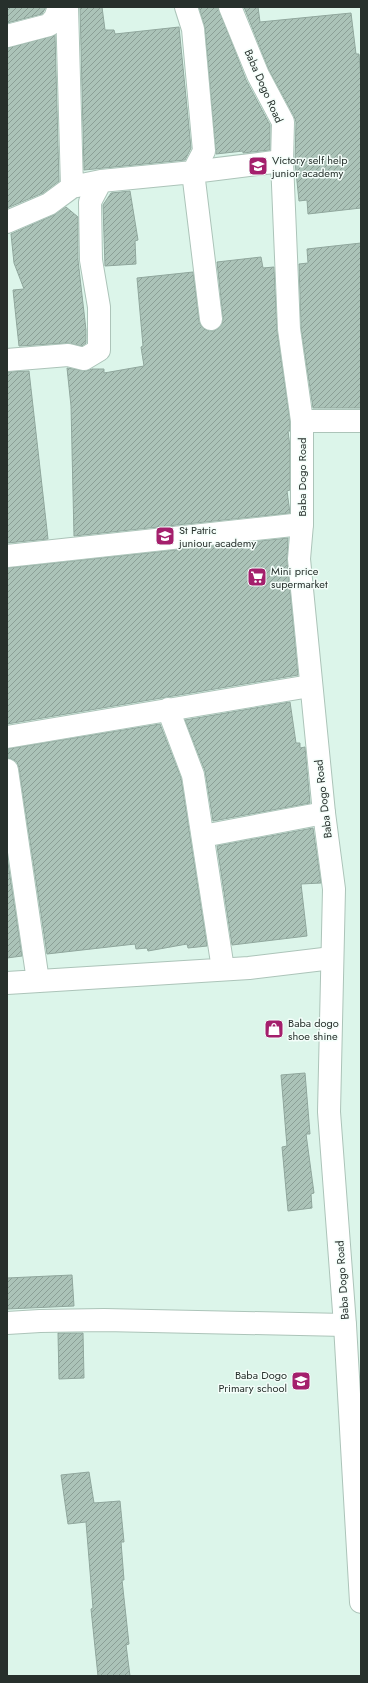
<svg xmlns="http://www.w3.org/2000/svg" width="368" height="1683" viewBox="0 0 368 1683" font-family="Jost,sans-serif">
	<defs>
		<pattern id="building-hatch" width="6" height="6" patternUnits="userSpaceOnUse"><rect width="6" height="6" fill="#abc3b8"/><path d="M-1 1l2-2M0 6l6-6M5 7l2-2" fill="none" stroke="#8b9f96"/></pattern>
	</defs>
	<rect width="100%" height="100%" fill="#dcf5ea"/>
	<path fill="url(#building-hatch)" stroke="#90a79d" d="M7 7H46L42 14 7 23Z
		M80 7H102L105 30H114L115 34 179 27 191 148 185 160 84 170Z
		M199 7H218L246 80 270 125V150L243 153V151L216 154 205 28Z
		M244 7H258L260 22 351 13 356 54H359L361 79V208L308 214 307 200 299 201 295 162 296 122 294 116 269 70Z
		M55 35 59 181 43 193 7 208V48Z
		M130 191 138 240 135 241 136 264 105 266 103 205 111 193Z
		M66 207 78 217V260L86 330V343L82 346 67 343 19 346 13 290 24 289 14 263 11 234 54 215Z
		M361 243V408H313L301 328 299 264 308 263 307 249Z
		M261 257 263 268 274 267 277 331 290 422V431H288L290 447V490L287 491 290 513 74 536 71 406 67 368 86 371 92 369H104V373L144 366 141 347 143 346 137 278 193 272 199 321 201 326 206 330 213 331 218 329 222 324 223 318 217 262Z
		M29 371 48 539 7 543V372Z
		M288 538 287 560 298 675 7 724V568Z
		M290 702 296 743H300V748L305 747 310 803 213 821 205 771 185 720Z
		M160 724 181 778 207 946 188 948 187 944 148 951 147 948 136 949 135 944 47 954 19 768 17 762 12 759 7 758V749Z
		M313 828 321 883 301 884 307 936 232 945 217 846Z
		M7 856 22 956 7 958Z
		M305 1073 310 1134H306L314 1193 311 1194 312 1208 288 1211 282 1147 287 1146 281 1075Z
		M72 1275 74 1306 7 1309V1278Z
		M58 1333H83L84 1378 59 1379Z
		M89 1472 94 1503 120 1501 124 1542H121L124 1580H122L129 1644 126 1645 130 1676H98L91 1609 93 1608 86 1522 68 1524 61 1475Z"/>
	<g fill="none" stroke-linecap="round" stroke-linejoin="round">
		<defs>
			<path id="minor" d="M67 7 72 187
				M186 7 193 29 204 151 193 172 211 319
				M7 36 49 25 55 18 59 7
				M7 222 49 204 72 187 101 181 193 172 282 161
				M7 360 68 355 84 359 99 350V307L91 260 90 202 101 181
				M302 421H361
				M7 556 302 524
				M168 709 193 775 223 969
				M7 737 310 686
				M7 770 38 981
				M203 836 324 813
				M7 983 249 968 332 958
				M7 1323 40 1321 104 1320 345 1325"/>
			<path id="tertiary" d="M230 7 258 75 283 122 282 161 289 329 302 421V524L299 559 324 813 334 889 329 1112 345 1325 361 1602"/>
		</defs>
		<use href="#minor" stroke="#acc4b9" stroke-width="24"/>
		<use href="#tertiary" stroke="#acc4b9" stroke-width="24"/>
		<use href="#minor" stroke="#fff" stroke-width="22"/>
		<use href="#tertiary" stroke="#fff" stroke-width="22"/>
	</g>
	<defs>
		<symbol id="school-square" viewBox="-11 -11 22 22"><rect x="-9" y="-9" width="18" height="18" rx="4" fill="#a41f6c" stroke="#f4fefa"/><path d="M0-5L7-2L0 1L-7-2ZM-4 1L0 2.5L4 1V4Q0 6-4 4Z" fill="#fff"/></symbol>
		<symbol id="supermarket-square" viewBox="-11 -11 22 22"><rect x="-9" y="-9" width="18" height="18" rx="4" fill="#a41f6c" stroke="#f4fefa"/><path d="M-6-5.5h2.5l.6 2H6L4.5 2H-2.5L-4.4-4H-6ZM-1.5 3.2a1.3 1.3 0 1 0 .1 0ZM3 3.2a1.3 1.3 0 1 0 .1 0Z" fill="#fff"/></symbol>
		<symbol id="shop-square" viewBox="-11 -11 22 22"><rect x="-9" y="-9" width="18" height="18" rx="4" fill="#a41f6c" stroke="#f4fefa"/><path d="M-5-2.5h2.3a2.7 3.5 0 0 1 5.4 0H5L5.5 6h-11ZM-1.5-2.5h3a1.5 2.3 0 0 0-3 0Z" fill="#fff"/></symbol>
	</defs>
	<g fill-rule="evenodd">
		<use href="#school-square" x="247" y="155" width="22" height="22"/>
		<use href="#school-square" x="154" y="525" width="22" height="22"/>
		<use href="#supermarket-square" x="246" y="566" width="22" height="22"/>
		<use href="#shop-square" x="263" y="1018" width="22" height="22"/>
		<use href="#school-square" x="290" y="1370" width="22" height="22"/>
	</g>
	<g text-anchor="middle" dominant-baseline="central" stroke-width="3" stroke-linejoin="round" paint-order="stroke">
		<g font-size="11" fill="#27302c" stroke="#f4fefa">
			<text transform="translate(264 86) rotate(66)">Baba Dogo Road</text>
			<text transform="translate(302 477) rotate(-90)">Baba Dogo Road</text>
			<text transform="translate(323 799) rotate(-97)">Baba Dogo Road</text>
			<text transform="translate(342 1280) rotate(-94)">Baba Dogo Road</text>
		</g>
		<g font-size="11" fill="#27302c" stroke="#f4fefa" text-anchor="start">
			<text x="272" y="160">Victory self help<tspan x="272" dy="13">junior academy</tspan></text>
			<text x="179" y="530">St Patric<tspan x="179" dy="13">juniour academy</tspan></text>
			<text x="271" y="571">Mini price<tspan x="271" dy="13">supermarket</tspan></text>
			<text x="288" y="1023">Baba dogo<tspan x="288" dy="13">shoe shine</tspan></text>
			<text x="287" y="1375" text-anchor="end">Baba Dogo<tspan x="287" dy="13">Primary school</tspan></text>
		</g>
	</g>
	<rect width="368" height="1683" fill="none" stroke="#27302c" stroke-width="16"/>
</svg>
